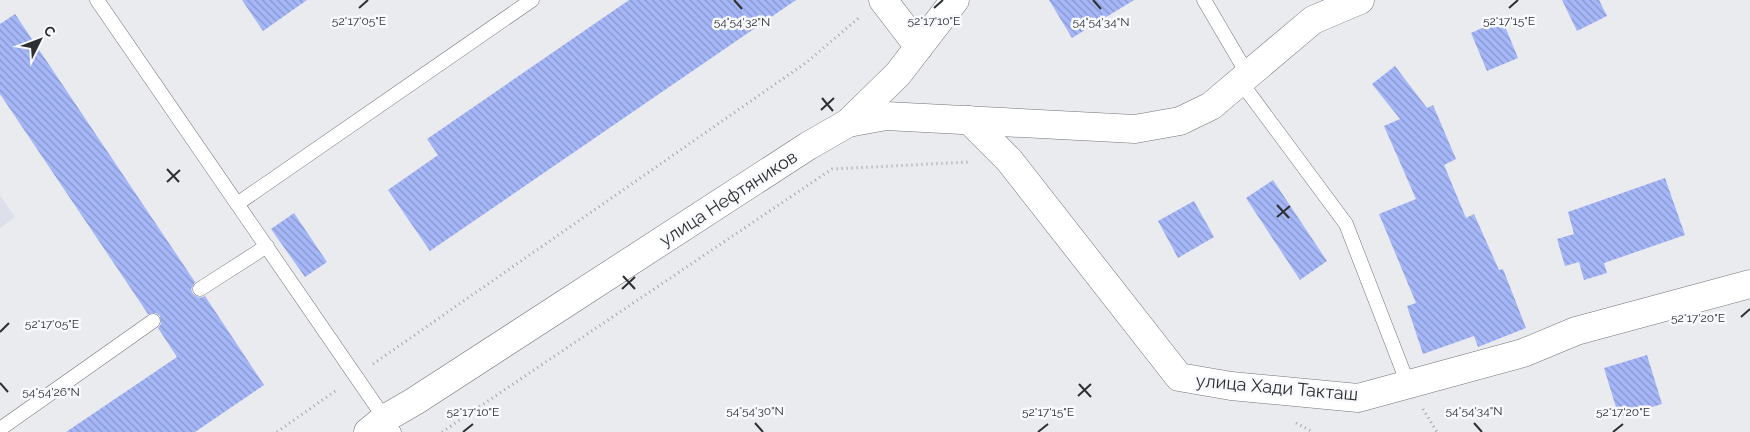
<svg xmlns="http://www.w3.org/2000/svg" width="1750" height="432" viewBox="0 0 1750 432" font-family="Raleway,sans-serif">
	<defs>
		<pattern id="building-back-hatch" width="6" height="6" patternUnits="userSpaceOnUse" patternTransform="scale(1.25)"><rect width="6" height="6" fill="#a5b7f8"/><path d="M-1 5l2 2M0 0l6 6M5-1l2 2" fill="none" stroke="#8795c9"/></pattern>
	</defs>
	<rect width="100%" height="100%" fill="#eaebef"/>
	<path fill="#dde0eb" d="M0 195 15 217 0 228Z"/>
	<path fill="url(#building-back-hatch)" d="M242 0H307L263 31Z
		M629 0H796L430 251 388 190 438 155 427 139Z
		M1049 0H1134L1072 38Z
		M1562 0H1599L1607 16 1577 31Z
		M15 14 195 282 191 289 193 294 200 298 205 296 264 385 195 432H66L177 357 158 328 161 324 160 316 156 313 148 314 0 94V24Z
		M1502 19 1518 58 1487 71 1471 33Z
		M1395 66 1427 108 1433 105 1456 159 1444 165 1466 218 1474 214 1499 270 1503 269 1526 328 1478 347 1474 336 1423 354 1407 306 1416 303 1379 214 1416 199 1384 126 1400 119 1372 84Z
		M1665 178 1685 235 1604 263 1607 273 1584 280 1579 262 1565 266 1557 239 1574 234 1568 212Z
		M1273 180 1327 261 1300 280 1246 198Z
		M1194 201 1214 237 1178 258 1158 221Z
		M294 213 327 262 305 277 271 229Z
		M1647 355 1662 404 1619 417 1604 368Z"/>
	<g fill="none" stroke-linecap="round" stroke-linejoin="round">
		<defs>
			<path id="service" d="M97 0 394 432
				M1204 0 1248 75
				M1240 81 1346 224 1408 384
				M237 204 532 0
				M200 289 267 246
				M0 429 153 321"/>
			<path id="minor" d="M883 0 919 47
				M969 120 1009 160 1179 377 1231 386 1358 398 1523 353 1576 331 1750 284
				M848 123 898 74 955 0"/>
			<path id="tertiary" d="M368 432 384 419 415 401 808 146 848 123 886 116 1135 129 1180 121 1211 106 1313 20 1360 0"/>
		</defs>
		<use href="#service" stroke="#737478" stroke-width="15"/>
		<use href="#minor" stroke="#737478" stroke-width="29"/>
		<use href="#tertiary" stroke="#737478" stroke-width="29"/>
		<path stroke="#a2a3a6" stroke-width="3" stroke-dasharray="1 4" stroke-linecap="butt" d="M373 364 807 62 861 16
			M1423 409 1437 432
			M1296 423 1313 432
			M277 432 338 389
			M442 432 832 169 969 162"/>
		<use href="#service" stroke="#fff" stroke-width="14"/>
		<use href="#minor" stroke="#fff" stroke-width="28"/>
		<use href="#tertiary" stroke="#fff" stroke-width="28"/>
	</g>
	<path fill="none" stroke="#2e2f30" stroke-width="2" d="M734 0 742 9M1093 0 1101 9M359 8 368 0M934 8 943 0M1509 8 1518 0M822 98 833 111M821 110 834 98M167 169 179 182M167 182 180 170M1277 205 1289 218M1277 217 1290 206M623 276 635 289M622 289 635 277M1741 317 1750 309M0 332 9 323M0 383 8 392M1079 384 1091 397M1078 396 1091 384M755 423 763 432M1474 423 1482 432M463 432 473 424M1038 432 1048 424M1613 432 1623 424"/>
	<g text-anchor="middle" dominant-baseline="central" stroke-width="5" stroke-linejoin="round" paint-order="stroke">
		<g font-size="18" fill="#2e2f30" stroke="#f8f9fc">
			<text transform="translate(728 198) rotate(-33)">улица Нефтяников</text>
			<text transform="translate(1277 387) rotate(5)">улица Хади Такташ</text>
		</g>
	</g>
	<g font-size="12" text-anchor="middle" fill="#2e2f30" stroke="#f8f9fc" stroke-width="5" stroke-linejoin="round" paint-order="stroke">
		<text x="934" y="25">52°17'10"E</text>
		<text x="1509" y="25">52°17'15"E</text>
		<text x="359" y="25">52°17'05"E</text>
		<text x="742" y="26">54°54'32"N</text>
		<text x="1101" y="26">54°54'34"N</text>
		<text x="1698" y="322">52°17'20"E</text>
		<text x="52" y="328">52°17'05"E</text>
		<text x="51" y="396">54°54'26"N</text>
		<text x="755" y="415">54°54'30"N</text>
		<text x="1474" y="415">54°54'34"N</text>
		<text x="473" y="416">52°17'10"E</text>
		<text x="1048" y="416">52°17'15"E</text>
		<text x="1623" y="416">52°17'20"E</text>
	</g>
	<g transform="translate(40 40) rotate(48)" stroke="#f8f9fc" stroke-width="4" paint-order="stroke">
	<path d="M0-4L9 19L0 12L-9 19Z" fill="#2e2f30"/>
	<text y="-8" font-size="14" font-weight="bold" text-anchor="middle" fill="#2e2f30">С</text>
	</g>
</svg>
